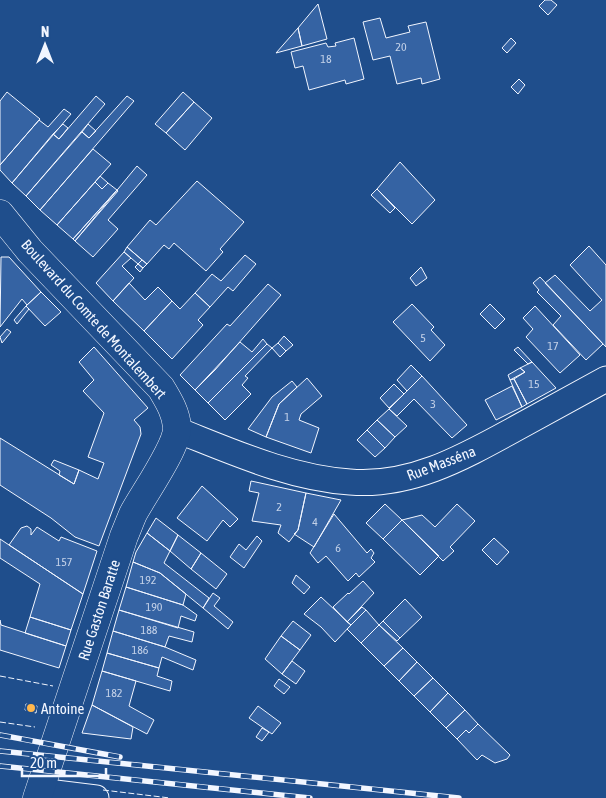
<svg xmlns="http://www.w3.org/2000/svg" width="606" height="798" viewBox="0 0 606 798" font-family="'Asap Condensed',sans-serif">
	<rect width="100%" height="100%" fill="#1f4e8c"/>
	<path fill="#3563a3" stroke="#f2f6ff" d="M545 0H551L557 5 548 15 539 6Z
		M318 4 327 39 302 46 298 28Z
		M380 18 386 38 410 32 408 26 426 22 440 79 422 84 421 78 397 84 390 56 373 60 363 22Z
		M298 28 302 46 276 53Z
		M354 38 364 79 346 84 345 80 309 90 303 66 295 68 291 52 326 43 328 47 336 46 335 43Z
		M511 38 516 43 507 53 502 48Z
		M519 79 525 85 518 94 511 87Z
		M7 92 40 119 0 165V101Z
		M183 92 194 102 166 133 155 124Z
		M96 96 105 104 26 196 12 183 53 134 59 139Z
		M127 96 134 101 40 210 26 196 82 132 89 138Z
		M194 102 212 118 185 150 166 133Z
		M64 109 71 114 12 183 0 170V165L39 120 48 127Z
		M63 124 68 128 59 139 53 134Z
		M88 124 96 131 89 138 82 132Z
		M93 149 111 164 57 225 40 210Z
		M400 162 435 200 412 224 377 189Z
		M137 166 147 175 108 220 118 229 93 257 75 241Z
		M100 176 108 183 102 189 95 182Z
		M197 181 244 222 220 249 223 252 206 271 174 243 169 249 164 245 147 264 127 247 150 220 156 225Z
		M95 182 102 189 108 183 117 190 73 239 57 225Z
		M377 189 395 208 390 213 371 195Z
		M117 190 118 191 75 241 73 239Z
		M589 246 606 265V347L545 283 555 275 590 311 602 300 570 265Z
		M127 247 142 260 138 264 124 252Z
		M124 252 131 258 122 266 134 278 113 301 96 283Z
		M245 255 256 264 233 291 228 287 210 307 195 293 212 274 221 281Z
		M1 257H9L41 292 27 305 22 299 0 327Z
		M142 260 147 264 143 268 138 264Z
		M138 264 143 268 140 272 135 267Z
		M421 267 427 278 416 286 410 278Z
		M540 277 603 344 586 360 553 325 561 316 537 292 539 290 533 283Z
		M129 283 145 300 158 287 172 301 144 331 113 301Z
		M268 284 281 295 215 370 195 390 180 375 227 324 230 326Z
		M41 292 61 312 45 326 26 306Z
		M195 293 210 307 198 320 203 325 172 359 144 331 172 301 180 309Z
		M412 304 434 327 431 330 445 345 430 361 393 322Z
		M490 304 505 319 495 329 480 314Z
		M26 306 29 309 17 324 14 320Z
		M535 306 580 355 560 373 526 337 533 329 523 318Z
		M7 329 11 332 2 343 0 337Z
		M284 336 293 345 286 351 278 343Z
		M263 339 267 344 208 403 195 390 240 342 252 352Z
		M278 343 286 351 280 357 272 348Z
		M267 344 272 348 245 376 248 378 242 385 251 394 225 420 208 403Z
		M94 347 148 408 134 420 140 427 141 434 99 546 75 537 51 518 0 485V438L74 484 79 470 98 479 104 463 88 457 104 413 83 391 94 380 79 362Z
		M518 347 532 362 528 364 514 350Z
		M532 362 556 388 527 404 514 379 525 372 520 368Z
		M411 365 422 376 407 391 397 380Z
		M520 368 525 372 510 380 508 375Z
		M422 376 467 425 452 438 414 399 397 416 389 409Z
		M307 378 322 396 301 414 299 420 319 428 311 453 266 437 279 404Z
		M514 379 527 404 522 407 510 380Z
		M292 381 297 387 279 404 266 437 248 429 272 397Z
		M394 384 404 394 389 408 380 398Z
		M512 386 522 407 496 420 485 400Z
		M389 409 407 426 395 437 377 420Z
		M377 420 395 437 385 448 367 430Z
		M367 430 385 448 375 457 357 440Z
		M54 460 79 470 74 484 59 475 60 471 51 465Z
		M251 481 306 493 298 530 289 542 278 533 281 525 252 521 259 493 249 491Z
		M202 486 238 519 230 527 223 520 207 541 177 518Z
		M306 493 341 500 314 547 294 534 298 530Z
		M385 504 402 520 383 539 366 523Z
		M457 504 475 521 450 547 454 551 443 561 402 520 422 515 435 527Z
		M334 514 367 553 371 549 374 553 371 558 375 562 359 577 356 573 348 581 326 556 318 563 310 553Z
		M156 518 178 535 170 551 147 533Z
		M402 520 439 556 420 575 383 539Z
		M27 526 31 529V535L37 527 59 541 61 537 97 551 83 594 9 545 21 528Z
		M147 533 170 551 164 563 209 598 203 608 160 573 133 562 136 552Z
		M178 535 201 553 191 569 170 551Z
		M257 536 262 541 244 568 230 557 239 544 246 550Z
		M494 538 509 552 497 565 482 550Z
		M0 539 83 594 71 630 30 617 40 584 0 558Z
		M201 553 227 574 216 589 191 569Z
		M133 562 160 573 186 594 183 605 126 587Z
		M296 575 310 587 304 594 292 583Z
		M363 581 374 593 347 622 333 607 348 593 349 594Z
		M126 587 183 605 197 615 195 621 181 616 178 628 119 610Z
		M213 593 220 598 214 606 233 622 228 629 203 608Z
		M321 597 351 625 335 642 321 627 304 614Z
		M405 599 422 617 400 638 383 621Z
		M362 607 366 610 351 625 347 622Z
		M119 610 194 632 192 642 169 636 165 647 113 631Z
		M366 610 379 625 361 643 347 629Z
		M30 617 71 630 66 646 25 633Z
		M0 620 1 625 66 646 59 668 0 650Z
		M293 621 311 635 300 650 281 636Z
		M383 621 400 638 397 641 379 625Z
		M379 625 403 648 384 666 361 643Z
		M113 631 165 647 196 660 193 670 162 657 159 668 107 653Z
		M281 636 300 650 282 674 265 659Z
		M403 648 417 662 399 681 384 666Z
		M107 653 159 668 157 676 172 681 170 691 102 671Z
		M292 661 305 671 296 684 282 674Z
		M417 662 433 678 414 696 399 681Z
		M102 671 136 681 129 706 154 720 147 734 92 705Z
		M433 678 448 693 430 712 414 696Z
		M279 679 290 687 284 694 274 686Z
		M448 693 465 710 446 728 430 712Z
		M26 704 37 706 36 713 25 710Z
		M92 705 133 727 131 739 82 733Z
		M258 706 281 723 272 734 249 718Z
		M465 710 478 724 469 733 466 730 457 739 446 728Z
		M478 724 510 755 507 759 495 763 482 755 477 760 457 739 466 730 469 733Z
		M262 728 269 732 262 741 256 737Z"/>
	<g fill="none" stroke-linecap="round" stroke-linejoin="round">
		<defs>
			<path id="street" d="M177 430C233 452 290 478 350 482 410 487 462 458 513 430 544 413 575 396 606 379
				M39 791 96 798"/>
			<path id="secondary" d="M0 214 30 251 161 388C168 400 176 412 177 427 178 446 143 495 133 514 130 521 127 529 124 536L37 798"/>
		</defs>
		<use href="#street" stroke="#f2f6ff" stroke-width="27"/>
		<use href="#secondary" stroke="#f2f6ff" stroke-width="29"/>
		<use href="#street" stroke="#1f4e8c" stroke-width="25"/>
		<use href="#secondary" stroke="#1f4e8c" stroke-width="28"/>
		<defs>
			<path id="rail" d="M0 735 120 757
				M0 751 459 798
				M0 766 310 798"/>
		</defs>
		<use href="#rail" stroke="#f2f6ff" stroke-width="5.5"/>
		<use href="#rail" stroke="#1f4e8c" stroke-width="4" stroke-dasharray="11" stroke-linecap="butt"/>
		<path stroke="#f2f6ff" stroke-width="1" stroke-dasharray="6 2.5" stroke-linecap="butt" d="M0 676 53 686
			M0 722 35 727
			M103 790 170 798"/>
	</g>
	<circle fill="#ffb74d" stroke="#1f4e8c" stroke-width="2" cx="31" cy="708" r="5"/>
	<g text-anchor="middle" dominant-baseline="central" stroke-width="4" stroke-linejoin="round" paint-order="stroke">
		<g font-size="12" fill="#c3d1e8">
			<text x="401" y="47">20</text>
			<text x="326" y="59">18</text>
			<text x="423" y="338">5</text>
			<text x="553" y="346">17</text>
			<text x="534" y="384">15</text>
			<text x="433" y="404">3</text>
			<text x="287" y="417">1</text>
			<text x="279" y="507">2</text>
			<text x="315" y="522">4</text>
			<text x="338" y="548">6</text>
			<text x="64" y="562">157</text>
			<text x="148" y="580">192</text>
			<text x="154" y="607">190</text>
			<text x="149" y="630">188</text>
			<text x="140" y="650">186</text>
			<text x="114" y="693">182</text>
		</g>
		<g font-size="15" fill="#f2f6ff" stroke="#1f4e8c">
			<text transform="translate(94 319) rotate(48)">Boulevard du Comte de Montalembert</text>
			<text transform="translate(441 463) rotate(-21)">Rue Masséna</text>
			<text transform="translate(99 610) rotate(-72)">Rue Gaston Baratte</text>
		</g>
		<g font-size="15" fill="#f2f6ff" stroke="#1f4e8c" text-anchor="start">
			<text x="41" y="708">Antoine</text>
		</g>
	</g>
	<g transform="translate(45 45)" stroke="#1f4e8c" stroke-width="4" paint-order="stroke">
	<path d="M0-4L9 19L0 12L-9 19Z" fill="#f2f6ff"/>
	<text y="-8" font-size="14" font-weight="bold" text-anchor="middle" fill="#f2f6ff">N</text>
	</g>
	<path d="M22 768v8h84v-8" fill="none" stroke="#f2f6ff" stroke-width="2.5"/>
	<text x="30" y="768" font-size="15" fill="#f2f6ff" stroke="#1f4e8c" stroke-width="4" paint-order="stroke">20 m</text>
</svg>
